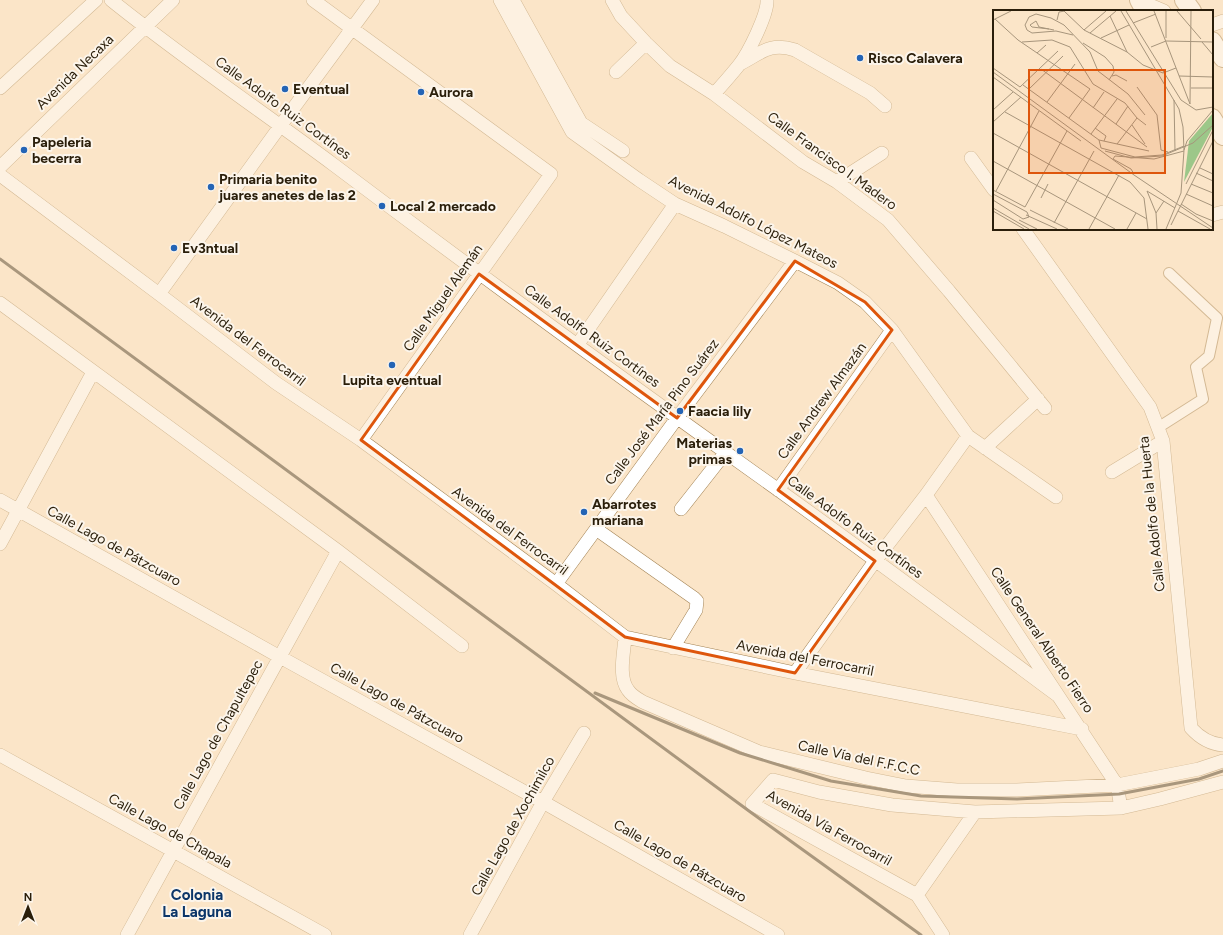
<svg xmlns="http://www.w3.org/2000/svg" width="1223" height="935" viewBox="0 0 1223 935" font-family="Figtree,sans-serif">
	<rect width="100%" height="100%" fill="#fbe5c8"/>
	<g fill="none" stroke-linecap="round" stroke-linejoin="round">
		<defs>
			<path id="pedestrian" d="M1169 273 1217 318
				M1159 427 1203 399 1196 367 1209 356 1217 318"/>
			<path id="minor" d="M111 0C183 58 260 110 334 165 480 275 628 383 777 489 871 556 964 626 1057 695
				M313 0 551 174 361 440
				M500 0 572 132 639 180 675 204 724 226 795 261 838 283 865 302 892 330 968 436 1056 497
				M513 0 581 123 623 151
				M612 0 621 16 646 43 670 66 714 94 803 162 837 182 888 220 949 291 1045 408
				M1138 0 1164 11
				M1212 25 1223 21
				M740 64C761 53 770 42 795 50L870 93 885 106
				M616 72 646 43
				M0 88 96 0
				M714 94C723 84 731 75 739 65 748 54 768 14 767 0
				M971 158 994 190
				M0 167 173 0
				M0 175 159 294 276 383 361 440 556 584 625 637 795 673 1082 729
				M837 182 882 153
				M1212 215 1223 212
				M1023 229 1150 407 1163 441 1191 728C1200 738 1210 744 1223 745
				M159 294 281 125 373 0
				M0 303 338 551 462 646
				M578 344 675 204
				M985 448 1038 399
				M1112 472 1163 441
				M778 490 892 330
				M926 495 1117 785 1121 808
				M0 500 280 657 543 802 778 935
				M681 509 725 453
				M596 529 694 598 697 601 696 610 673 648
				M0 544 93 372
				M556 584 677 418 795 261
				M625 637C624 653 618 677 628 690 632 696 638 699 643 702L759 752 866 778 906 786 957 790H1017L1117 785 1199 769 1223 761
				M795 673 875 561 926 495 968 436
				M0 755 325 935
				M917 895 975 812
				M127 935 338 551
				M470 935 543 802 584 733
				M943 935 917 895 752 804 773 780 819 792 892 805 975 812 1121 808 1160 799 1223 782"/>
			<path id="secondary" d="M1139 0 1145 11
				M1184 0 1192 11
				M1212 41 1223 58
				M1212 118 1223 136"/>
		</defs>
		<use href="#pedestrian" stroke="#a38354" stroke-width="12"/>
		<use href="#minor" stroke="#a38354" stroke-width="14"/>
		<use href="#secondary" stroke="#a38354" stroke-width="20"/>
		<use href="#pedestrian" stroke="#fff" stroke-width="10"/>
		<use href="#minor" stroke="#fff" stroke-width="13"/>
		<use href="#secondary" stroke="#fff" stroke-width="18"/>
		<path stroke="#463823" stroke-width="3" d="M0 259 749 811 921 935
			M595 693 740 753 831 781 921 796 1017 799 1119 794 1199 779 1223 771"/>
	</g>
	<path d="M0 0H1223V935H0ZM795 261 865 302 892 330 778 490 875 561 795 673 625 637 361 440 479 274 677 418Z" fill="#fbe5c8" fill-opacity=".55" fill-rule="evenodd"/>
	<path fill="none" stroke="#de560c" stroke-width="3" stroke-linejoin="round" d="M795 261 865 302 892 330 778 490 875 561 795 673 625 637 361 440 479 274 677 418Z"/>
	<g fill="#2464b5" stroke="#fcf5eb" stroke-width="1.5">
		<circle cx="860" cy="58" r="4"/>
		<circle cx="285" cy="89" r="4"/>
		<circle cx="421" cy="92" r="4"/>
		<circle cx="24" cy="150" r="4"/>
		<circle cx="211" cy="187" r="4"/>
		<circle cx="382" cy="206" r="4"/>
		<circle cx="174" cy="248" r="4"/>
		<circle cx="392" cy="365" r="4"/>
		<circle cx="680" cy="411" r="4"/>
		<circle cx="740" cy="451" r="4"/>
		<circle cx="584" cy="512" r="4"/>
	</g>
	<g text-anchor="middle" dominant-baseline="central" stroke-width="4" stroke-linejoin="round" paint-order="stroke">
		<g font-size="14" font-weight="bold" fill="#2a1e0a" stroke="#fcf5eb" text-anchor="start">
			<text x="868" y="58">Risco Calavera</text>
			<text x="293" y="89">Eventual</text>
			<text x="429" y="92">Aurora</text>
			<text x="32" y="142">Papeleria<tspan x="32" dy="16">becerra</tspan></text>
			<text x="219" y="179">Primaria benito<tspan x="219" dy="16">juares anetes de las 2</tspan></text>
			<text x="390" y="206">Local 2 mercado</text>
			<text x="182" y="248">Ev3ntual</text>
			<text x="392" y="380" text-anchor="middle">Lupita eventual</text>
			<text x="688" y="411">Faacia lily</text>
			<text x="732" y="443" text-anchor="end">Materias<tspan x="732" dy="16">primas</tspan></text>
			<text x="592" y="504">Abarrotes<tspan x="592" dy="16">mariana</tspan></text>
		</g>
		<g font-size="14" fill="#2a1e0a" stroke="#fcf5eb">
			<text transform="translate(75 72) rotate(-44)">Avenida Necaxa</text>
			<text transform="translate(283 108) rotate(36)">Calle Adolfo Ruiz Cortínes</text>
			<text transform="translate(832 161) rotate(36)">Calle Francisco I. Madero</text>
			<text transform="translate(753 222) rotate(27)">Avenida Adolfo López Mateos</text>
			<text transform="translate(443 298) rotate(-55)">Calle Miguel Alemán</text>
			<text transform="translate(592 336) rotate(36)">Calle Adolfo Ruiz Cortínes</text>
			<text transform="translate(248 341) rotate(37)">Avenida del Ferrocarril</text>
			<text transform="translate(822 401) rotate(-54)">Calle Andrew Almazán</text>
			<text transform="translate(662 412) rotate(-53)">Calle José María Pino Suárez</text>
			<text transform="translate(1152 514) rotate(-96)">Calle Adolfo de la Huerta</text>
			<text transform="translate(855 527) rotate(36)">Calle Adolfo Ruiz Cortínes</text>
			<text transform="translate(510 531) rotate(36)">Avenida del Ferrocarril</text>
			<text transform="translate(114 546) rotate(29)">Calle Lago de Pátzcuaro</text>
			<text transform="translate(1042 640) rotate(56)">Calle General Alberto Fierro</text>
			<text transform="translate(805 658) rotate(11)">Avenida del Ferrocarril</text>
			<text transform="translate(397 703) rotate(29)">Calle Lago de Pátzcuaro</text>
			<text transform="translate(218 735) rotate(-61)">Calle Lago de Chapultepec</text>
			<text transform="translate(859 758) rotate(12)">Calle Vía del F.F.C.C</text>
			<text transform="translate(513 826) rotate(-61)">Calle Lago de Xochimilco</text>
			<text transform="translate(829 828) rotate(29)">Avenida Vía Ferrocarril</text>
			<text transform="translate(170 831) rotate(29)">Calle Lago de Chapala</text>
			<text transform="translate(680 861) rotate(30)">Calle Lago de Pátzcuaro</text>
		</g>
		<g font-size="15" font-weight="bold" fill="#0c3669" stroke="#fcf5eb">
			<text x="197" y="895">Colonia<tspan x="197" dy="17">La Laguna</tspan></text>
		</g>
	</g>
	<g transform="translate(993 10)">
		<rect width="220" height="220" fill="#fbe5c8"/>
		<path d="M220 103V117L191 172 196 131Z" fill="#9cc789"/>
		<path fill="none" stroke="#a7957c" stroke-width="1" d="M71 1 91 20 134 42 150 55 170 63 183 58M128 1 186 99 190 117 191 140M133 1 188 90 203 100 220 97M161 1 197 94M173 1V28M184 1 208 29M117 6 134 42M2 9 25 30 97 79 76 108M0 10 18 1M64 10 66 2 72 1M140 13 163 4M56 19 39 17 37 15 43 11 46 17 61 20M91 20 113 1M97 23 123 1M80 25 63 21 39 23 34 20 32 15 36 7 43 4 58 8 71 15 97 42 105 61 135 84 152 105M108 28 136 15M29 32 59 30 77 37 100 74 132 93 144 108 153 115M209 32 220 45M90 33 112 47 120 56 121 62 116 70M158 37 173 31 220 32M44 43 53 35M0 58 27 77 65 41M48 59 154 137M0 62 141 165 220 218M119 66 123 65 134 71M186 66 220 67M0 67 88 131M30 75 106 130 156 141M144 77 164 105 168 140 175 142M198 78H220M36 79 70 46M181 90 182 141M54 92 82 54M197 94 198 1M100 98 111 82M0 100 20 82M12 102 137 172 151 188 155 219M0 112 28 87M123 114 135 96M139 115 152 134M102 118 113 126 111 131M0 123 154 209M98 124 124 89M106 130 108 138 142 147 169 145 191 136M124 134 144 108M112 141 138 148 169 146 200 133 220 115M0 151 122 219M207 158 220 164M203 163 220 171M141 164 138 159 120 149 122 146 161 149 191 141M193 174 220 120M198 174 220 183M0 180 32 197 74 121M3 181 46 101M0 184 34 202 36 207 30 209 0 190M193 184 220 196M48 188 55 174M188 194 203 204 220 211M0 198 36 219M37 200 75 219M0 201 31 219M185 201 217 219M163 203 171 191M33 205 64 219M26 210 44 219M61 213 101 141M178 215 220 131M96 219 126 165M134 219 143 203M164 219 163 203 154 181 182 198M173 219 188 183 191 140 194 131 220 100"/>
		<path fill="#de560c" fill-opacity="0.15" stroke="#de560c" stroke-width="2" d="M36 60H172V163H36Z"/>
		<rect width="220" height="220" fill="none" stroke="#2a1e0a" stroke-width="2"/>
	</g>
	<g transform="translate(28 907)" stroke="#fcf5eb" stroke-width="3" paint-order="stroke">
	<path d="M0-3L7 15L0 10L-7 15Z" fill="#2a1e0a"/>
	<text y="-6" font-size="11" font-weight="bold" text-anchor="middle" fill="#2a1e0a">N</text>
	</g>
</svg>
